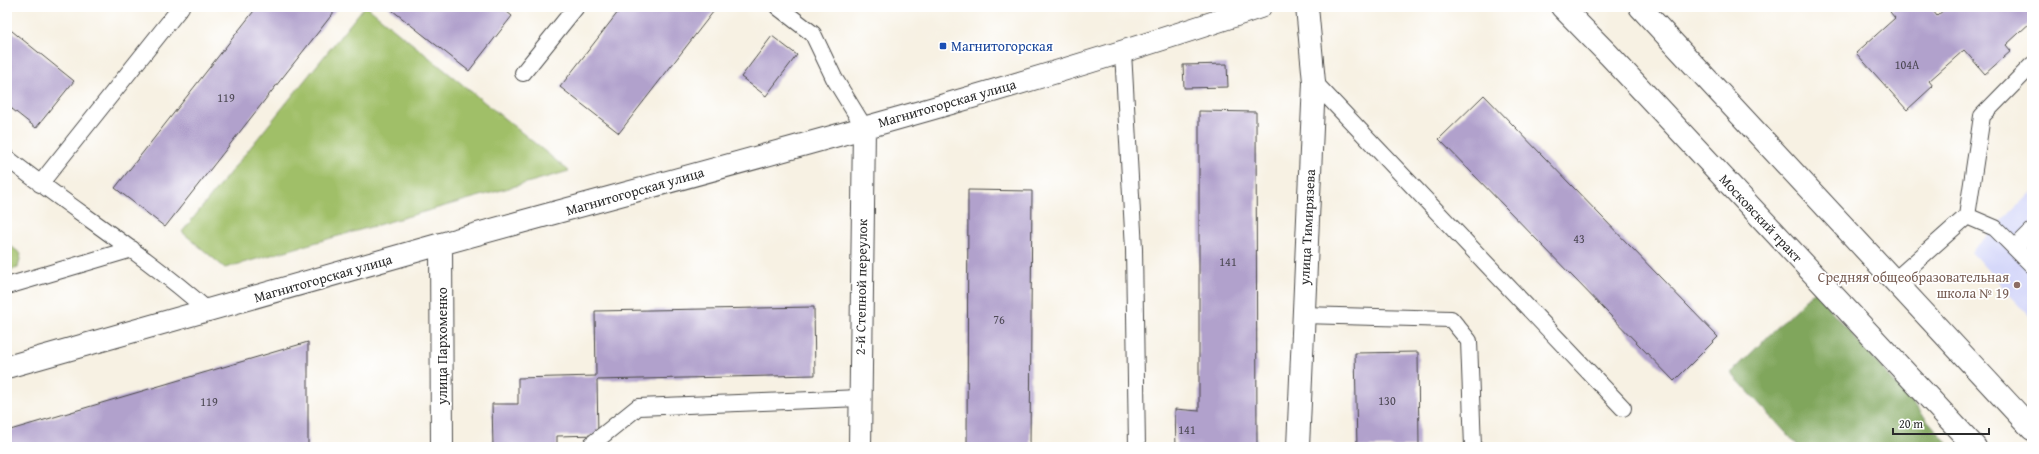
<svg xmlns="http://www.w3.org/2000/svg" width="2039" height="454" viewBox="0 0 2039 454" font-family="'Gentium Book Plus',serif">
	<rect width="100%" height="100%" fill="#fff"/>
	<filter id="ink" filterUnits="userSpaceOnUse"><feTurbulence type="fractalNoise" baseFrequency=".025" numOctaves="2"/><feDisplacementMap in="SourceGraphic" scale="8" xChannelSelector="R" yChannelSelector="G"/><feConvolveMatrix kernelMatrix="1 2 1 2 8 2 1 2 1" color-interpolation-filters="sRGB"/></filter>
	<filter id="wash" filterUnits="userSpaceOnUse"><feTurbulence type="fractalNoise" baseFrequency=".012" numOctaves="4" result="noise"/><feDisplacementMap in="SourceGraphic" scale="16" xChannelSelector="R" yChannelSelector="G"/><feGaussianBlur stdDeviation="0.9" result="paint"/><feColorMatrix in="noise" values="0 0 0 0 0 0 0 0 0 0 0 0 0 0 0 0 0 1.4 0 .05"/><feComposite in="paint" operator="in"/></filter>
	<g filter="url(#wash)">
		<rect width="100%" height="100%" fill="#f7f1e3"/>
		<path fill="#d5d8f9" d="M2032 191V319L1971 252Z"/>
		<path fill="#a0bf68" stroke="#66754a" d="M364 7H367L569 171 225 268 182 232Z
			M7 243 21 254 18 268 7 271Z"/>
		<path fill="#80a65c" stroke="#566844" d="M1814 291 1951 447H1799L1731 373Z"/>
		<g id="blocks">
			<path fill="#b1a1cc" d="M257 7H338L165 227 115 188Z
				M388 7H501L512 16 469 71Z
				M622 7H717L619 133 560 87Z
				M1896 7H1930L1937 16 1947 7H2032V21L2006 45 2011 51 1985 74 1964 50 1929 81 1933 86 1907 110 1856 53 1895 18 1890 12Z
				M7 27 74 81 36 128 7 105Z
				M772 36 797 55 766 96 741 77Z
				M1227 64 1228 87 1184 88 1183 65Z
				M1484 95 1718 337 1674 381 1439 139Z
				M1199 111 1256 112 1257 447H1176L1175 409 1199 411Z
				M968 190 1032 191 1030 447H967Z
				M814 307 815 375 597 380 598 435 557 436V447H493L492 404H518V378L596 376 595 311Z
				M308 342V447H7V431Z
				M1418 352 1419 447H1357L1355 353Z"/>
		</g>
	</g>
	<g filter="url(#ink)">
		<use href="#blocks" fill-opacity="0" stroke="#4a4947" stroke-width="1"/>
		<g fill="none" stroke-linecap="round" stroke-linejoin="round">
			<defs>
				<path id="lane" d="M778 7 813 34 834 78 864 127
					M1123 52 1134 249 1137 447
					M523 73 576 7
					M1314 82 1623 408
					M7 158C73 210 144 254 207 310
					M40 184 181 7
					M1967 216 1995 228 2032 265
					M2016 247 2032 231
					M1894 281 1967 216 1982 116 2032 65
					M7 286 132 249
					M1302 315 1451 319 1469 341 1473 447
					M592 447V444L638 407 860 398"/>
				<path id="street" d="M7 367 441 244
					M860 447 864 127
					M1298 447 1314 82 1307 7"/>
				<path id="secondary" d="M442 447 441 244C715 168 991 98 1260 7"/>
				<path id="primary" d="M1562 7 1609 55 1975 447
					M1640 7 2032 429"/>
			</defs>
			<use href="#lane" stroke="#4a4947" stroke-width="18"/>
			<use href="#street" stroke="#4a4947" stroke-width="24"/>
			<use href="#secondary" stroke="#4a4947" stroke-width="24"/>
			<use href="#primary" stroke="#4a4947" stroke-width="24"/>
			<use href="#lane" stroke="#fff" stroke-width="16"/>
			<use href="#street" stroke="#fff" stroke-width="22"/>
			<use href="#secondary" stroke="#fff" stroke-width="22"/>
			<use href="#primary" stroke="#fff" stroke-width="22"/>
		</g>
	</g>
	<rect fill="#1a4fb4" stroke="#fff" stroke-width="1.5" x="939" y="42" width="8" height="8" rx="2"/>
	<circle fill="#8d6e63" stroke="#fff" stroke-width="1.5" cx="2017" cy="285" r="4"/>
	<g text-anchor="middle" dominant-baseline="central" stroke-width="3.5" stroke-linejoin="round" paint-order="stroke">
		<g font-size="12" fill="#4c4853">
			<text x="1907" y="64">104А</text>
			<text x="226" y="97">119</text>
			<text x="1579" y="238">43</text>
			<text x="1228" y="261">141</text>
			<text x="999" y="319">76</text>
			<text x="1387" y="400">130</text>
			<text x="209" y="401">119</text>
			<text x="1187" y="429">141</text>
		</g>
		<g font-size="14" fill="#164399" stroke="#fff" text-anchor="start">
			<text x="951" y="46">Магнитогорская</text>
		</g>
		<g font-size="14" fill="#2b2b2b" stroke="#fff">
			<text transform="translate(947 103) rotate(-16)">Магнитогорская улица</text>
			<text transform="translate(635 191) rotate(-16)">Магнитогорская улица</text>
			<text transform="translate(1761 218) rotate(47)">Московский тракт</text>
			<text transform="translate(1307 227) rotate(-87)">улица Тимирязева</text>
			<text transform="translate(323 278) rotate(-16)">Магнитогорская улица</text>
			<text transform="translate(861 287) rotate(-89)">2-й Степной переулок</text>
			<text transform="translate(442 346) rotate(-90)">улица Пархоменко</text>
		</g>
		<g font-size="14" fill="#785e54" stroke="#fff" text-anchor="end">
			<text x="2009" y="277">Средняя общеобразовательная<tspan x="2009" dy="16">школа № 19</tspan></text>
		</g>
	</g>
	<rect width="2039" height="454" fill="none" stroke="#fff" stroke-width="24"/>
	<path d="M1893 428v6h96v-6" fill="none" stroke="#2b2b2b" stroke-width="2"/>
	<text x="1899" y="428" font-size="12" fill="#2b2b2b" stroke="#ffffff" stroke-width="3" paint-order="stroke">20 m</text>
</svg>
